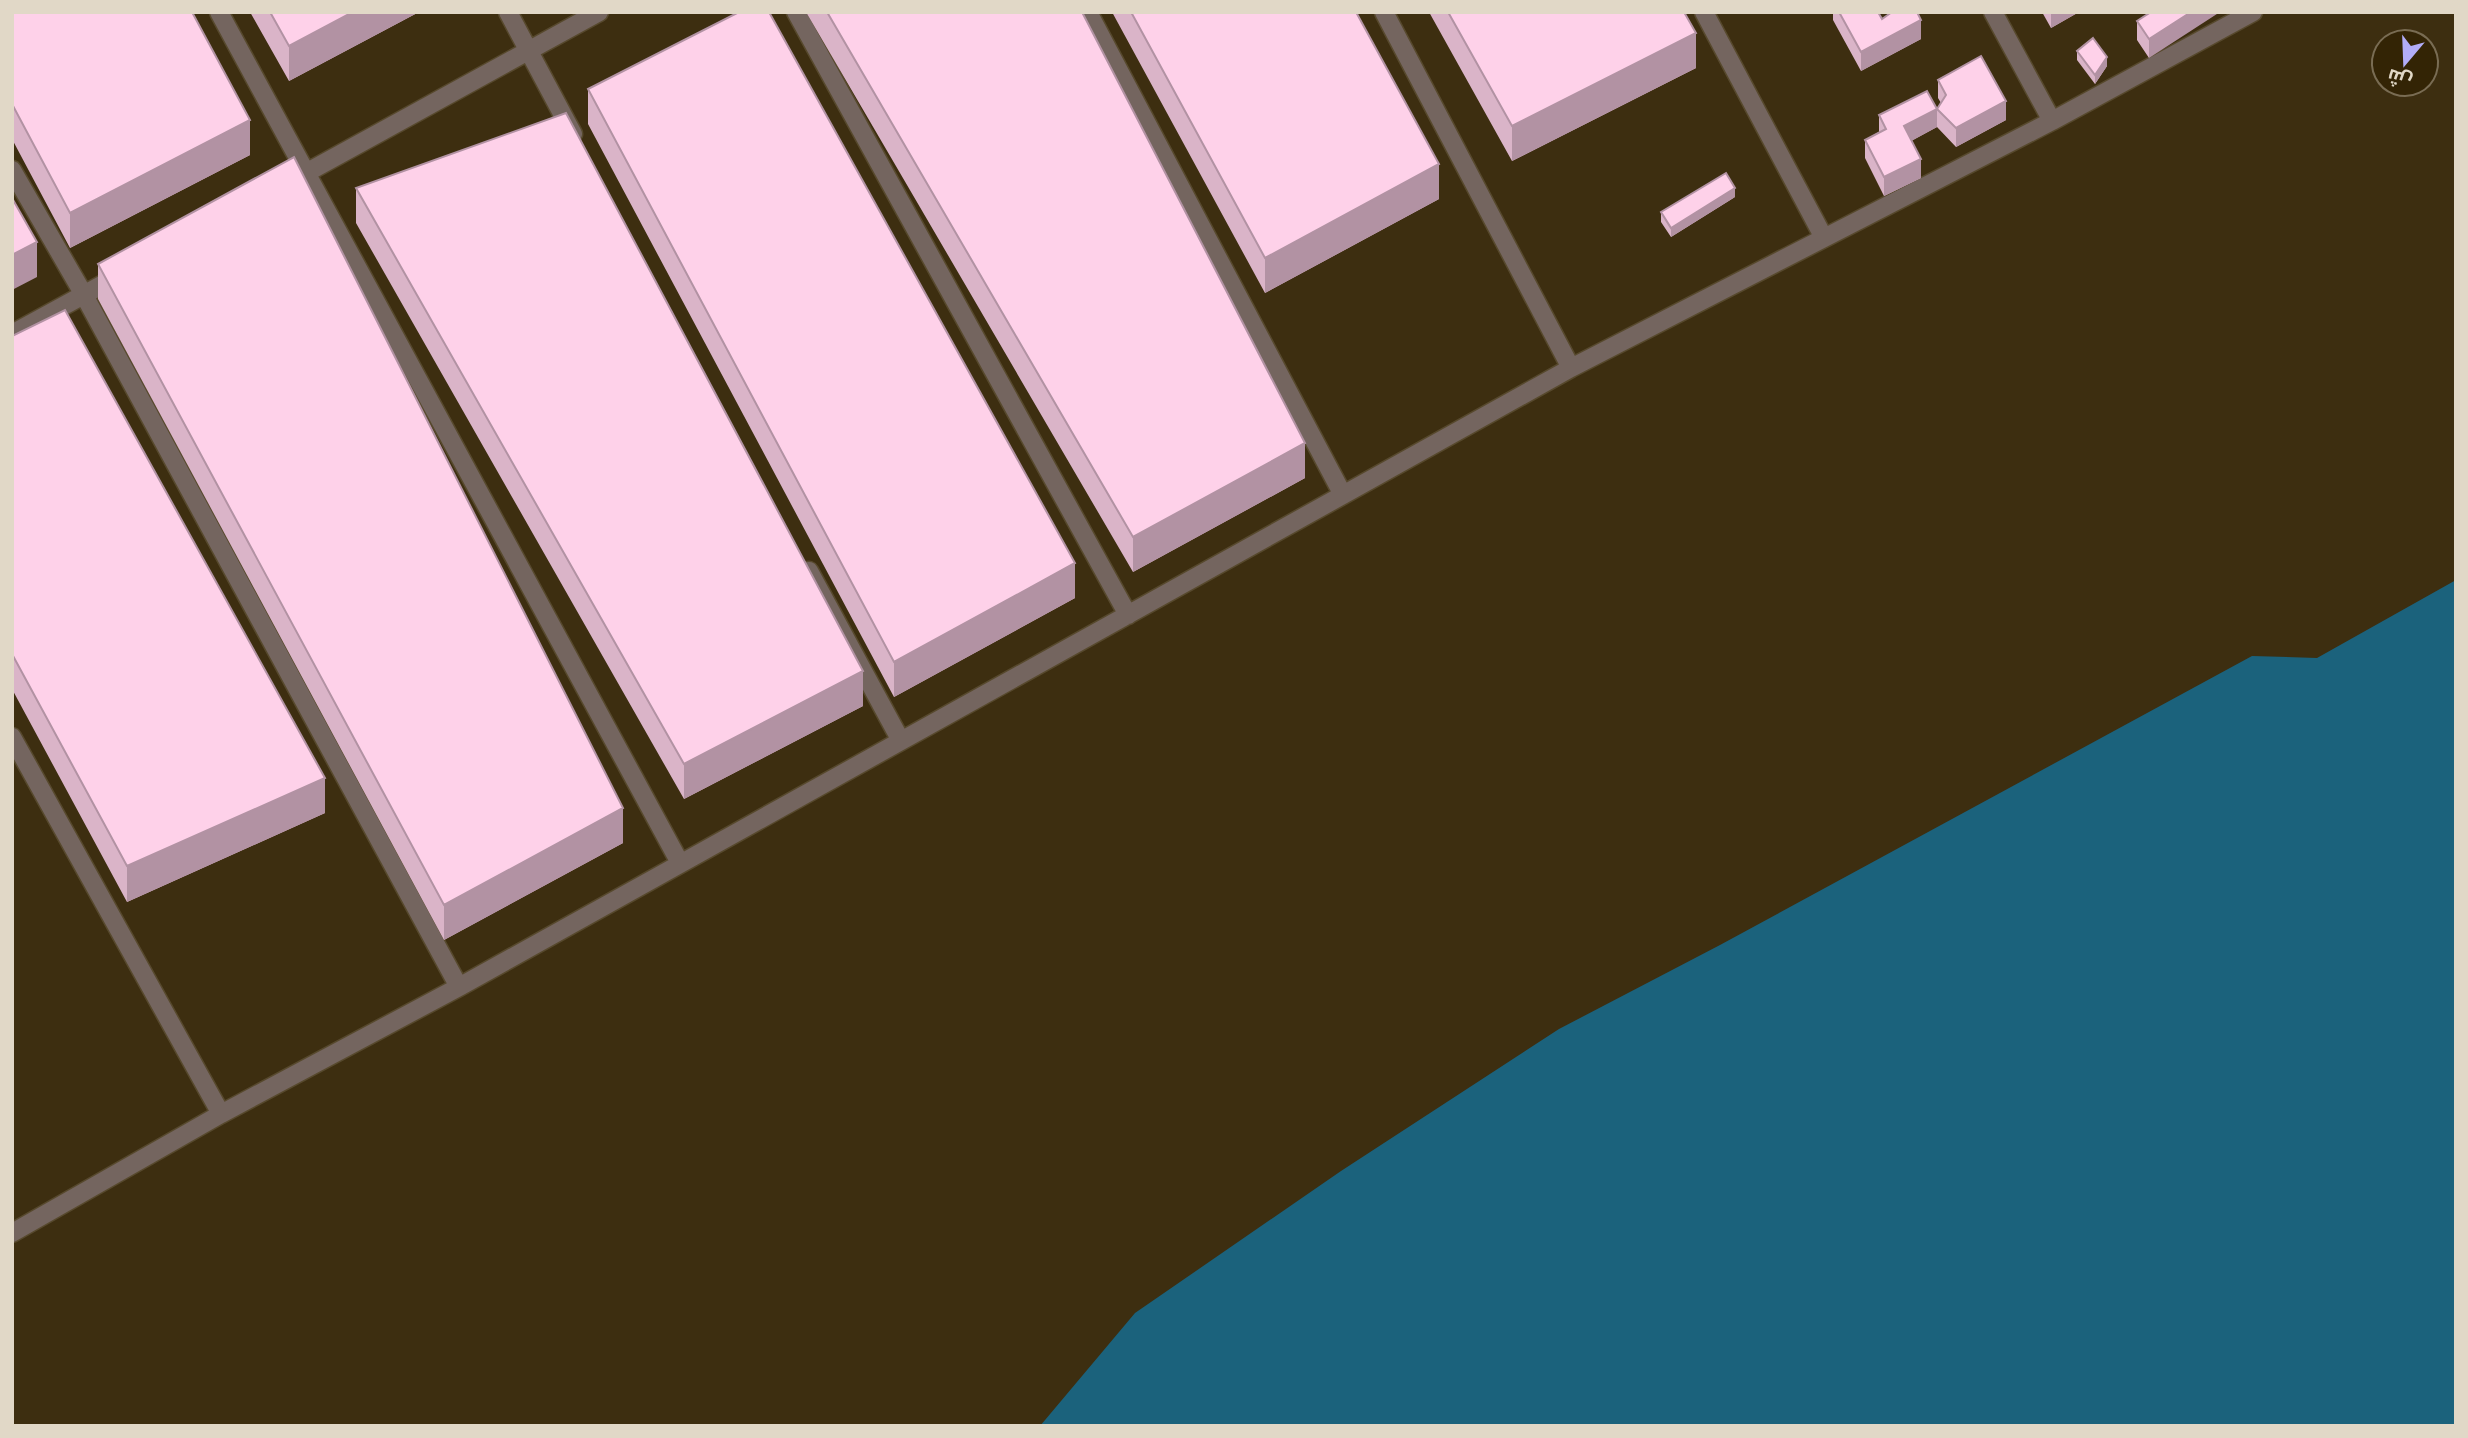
<svg xmlns="http://www.w3.org/2000/svg" width="2468" height="1438" viewBox="0 0 2468 1438" font-family="'Asap Condensed',Cairo,sans-serif">
	<rect width="100%" height="100%" fill="#3d2e10"/>
	<path fill="#1b627c" d="M2456 580V1426H1040L1135 1313 1341 1171 1559 1029 1720 945 2252 656 2317 658Z"/>
	<g fill="none" stroke-linecap="round" stroke-linejoin="round">
		<defs>
			<path id="minor" d="M219 12 680 863
				M508 12 573 134
				M796 12 1128 615
				M1088 12 1343 495
				M1384 12 1571 368
				M1704 12 1824 238
				M1993 12 2052 121
				M12 170 84 295 459 987
				M295 179 599 12
				M12 334 120 275
				M809 571 901 741
				M12 737 221 1114
				M12 1233 221 1114 459 987 1571 368 2052 121 2253 12"/>
		</defs>
		<use href="#minor" stroke="#57492d" stroke-width="21"/>
		<use href="#minor" stroke="#74655f" stroke-width="18"/>
	</g>
	<path fill="#dab4c8" d="M12 12 250 155 70 248 12 139Z
		M250 12H419L289 81Z
		M806 12H1082L1305 478 1133 572Z
		M1112 12H1356L1439 199 1265 293Z
		M1429 12H1684L1696 68 1512 161Z
		M1833 12H1878L1882 19 1921 39 1861 71 1833 20Z
		M2042 12H2079L2051 28Z
		M2151 12 2149 58 2137 40V21Z
		M2077 51 2107 66 2095 84 2077 60Z
		M1938 80 2006 120 1956 147 1937 127 1911 141 1921 178 1884 196 1865 158V140L1879 132V115L1937 109 1941 103 1938 98Z
		M588 89 1075 598 894 697 588 124Z
		M356 188 863 706 684 799 356 223Z
		M1735 197 1671 237 1661 222V212Z
		M98 264 623 843 444 940 98 299Z
		M12 336 325 813 127 902 12 689Z"/>
	<path fill="#b292a3" d="M353 12H419L289 81V46Z
		M2051 12H2079L2051 28Z
		M2191 12H2220L2149 58V39Z
		M1921 20V39L1861 71V52Z
		M1696 33V68L1512 161V126Z
		M2107 57V66L2095 84V75Z
		M2006 101V120L1956 147V128Z
		M1937 109V127L1904 145V126Z
		M250 120V155L70 248V213Z
		M1921 159V178L1884 196V177Z
		M1439 164V199L1265 293V258Z
		M1735 188V197L1671 237V228Z
		M37 242V277L12 290V255Z
		M1305 443V478L1133 572V537Z
		M1075 563V598L894 697V662Z
		M863 671V706L684 799V764Z
		M325 778V813L127 902V866Z
		M623 808V843L444 940V905Z"/>
	<path fill="#fed1e9" stroke="#b292a3" stroke-width="2" d="M12 12H192L250 120 70 213 12 104Z
		M270 12H353L289 46Z
		M739 12H769L1075 563 894 662 588 89Z
		M827 12H1082L1305 443 1133 537Z
		M1131 12H1356L1439 164 1265 258Z
		M1448 12H1684L1696 33 1512 126Z
		M1839 12H1878L1882 19 1892 12H1917L1921 20 1861 52Z
		M2151 12H2191L2149 39 2137 21Z
		M2093 38 2107 57 2095 75 2077 51Z
		M1981 56 2006 101 1956 128 1937 109 1904 126 1921 159 1884 177 1865 140 1886 129 1879 115 1927 91 1937 109 1946 95 1938 80Z
		M566 113 863 671 684 764 356 188Z
		M294 157 623 808 444 905 98 264Z
		M1726 173 1735 188 1671 228 1661 212Z
		M12 198 37 242 12 255Z
		M65 310 325 778 127 866 12 654V336Z"/>
	<rect width="2468" height="1438" fill="none" stroke="#e1d8c7" stroke-width="28"/>
	<g transform="translate(2405 63) rotate(199)"><circle r="33" fill="#332405" stroke="#796c53" stroke-width="2"/>
	<path d="M0-5L12 26L0 18L-12 26Z" fill="#b2adf9"/>
	<text y="-10" font-size="19" font-weight="bold" text-anchor="middle" fill="#e1d8c7">ش</text>
	</g>
</svg>
